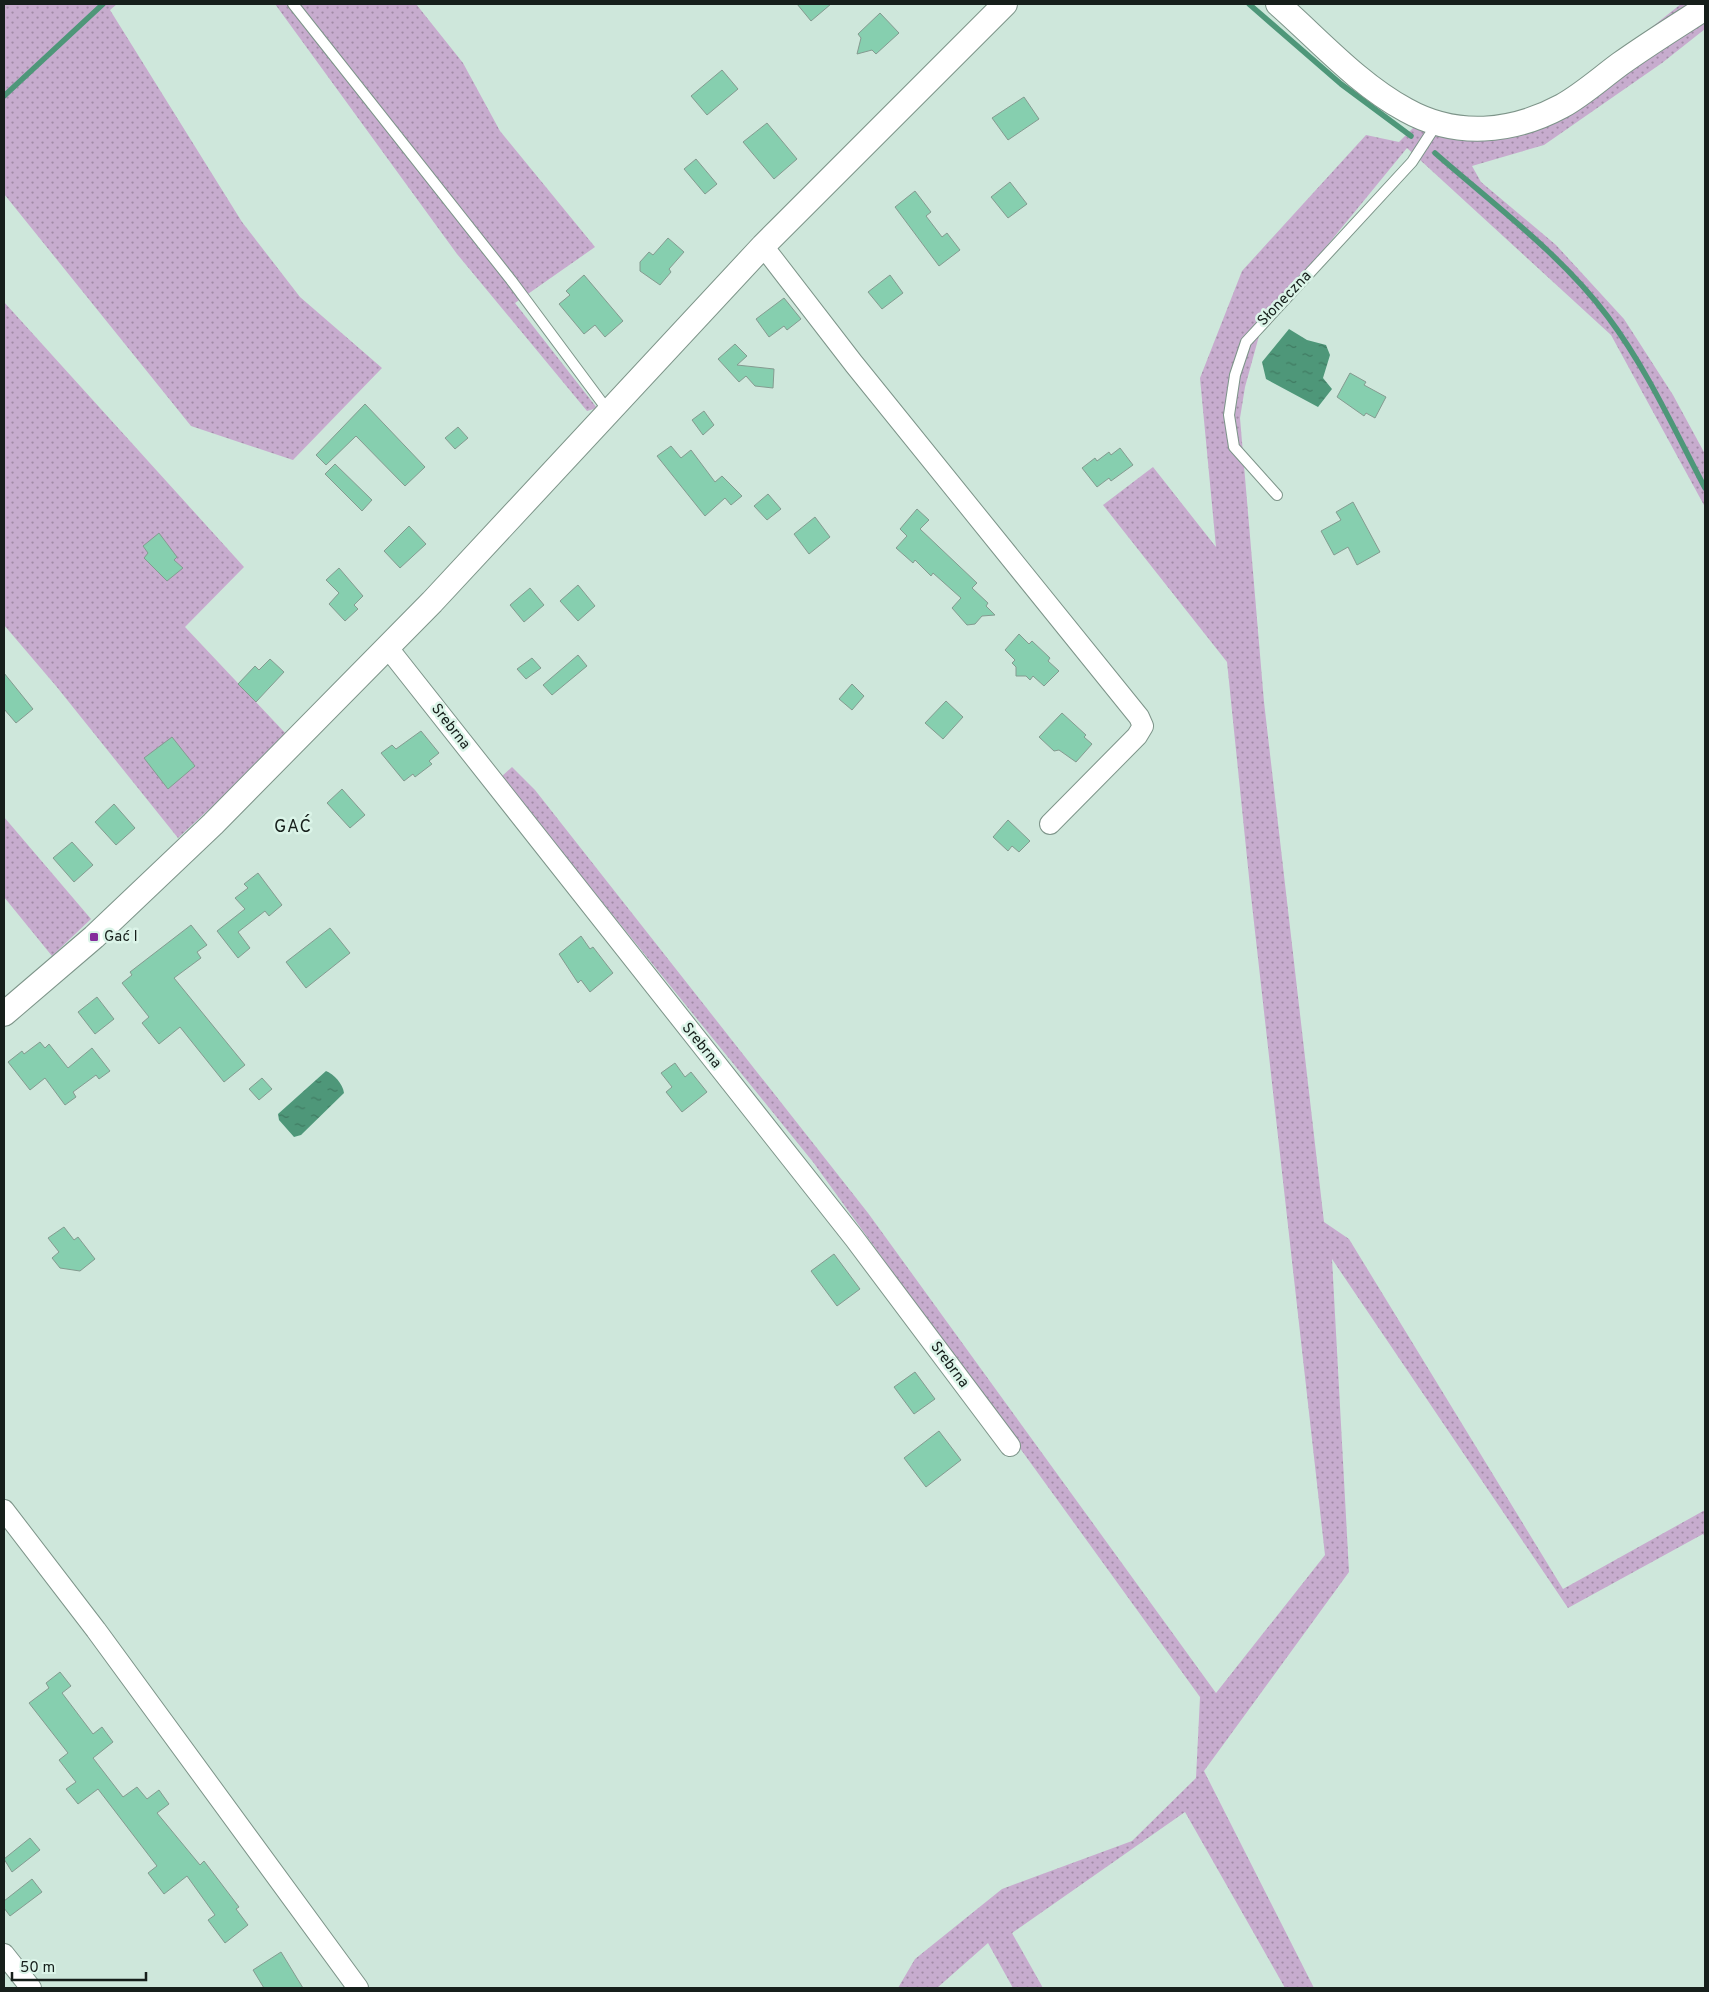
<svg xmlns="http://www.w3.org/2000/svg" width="1709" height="1992" viewBox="0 0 1709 1992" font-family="Overpass,sans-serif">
	<defs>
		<pattern id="grass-dots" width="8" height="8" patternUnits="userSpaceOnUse" patternTransform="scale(1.25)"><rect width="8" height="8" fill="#c7acce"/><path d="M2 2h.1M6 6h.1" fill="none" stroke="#a18ba6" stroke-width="1.8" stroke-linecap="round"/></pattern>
		<pattern id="water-ripples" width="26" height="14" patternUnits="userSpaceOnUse" patternTransform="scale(1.25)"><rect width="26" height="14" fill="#4e9779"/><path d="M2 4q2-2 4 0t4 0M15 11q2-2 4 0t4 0" fill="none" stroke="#407b62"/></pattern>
	</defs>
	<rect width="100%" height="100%" fill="#cee7db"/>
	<path fill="url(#grass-dots)" d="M4 4H117L110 10 242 222 300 297 382 368 293 460 191 426 4 194Z
		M275 4H416L463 63 500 131 595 247 515 303 597 408 587 411 457 254Z
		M1681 4H1705V29L1662 63 1544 145 1472 166 1481 182 1556 245 1624 319 1673 395 1705 454V507L1611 335 1407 148 1262 325 1245 387 1240 418 1264 702 1324 1222 1349 1239 1563 1589 1705 1510V1537L1703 1534 1568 1608 1332 1259 1349 1572 1204 1771 1314 1988H1285L1185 1812 1012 1933 1043 1988H1013L988 1943 937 1988H898L915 1959 1002 1889 1132 1841 1196 1778 1200 1697 813 1162 501 777 512 767 535 790 868 1213 1216 1693 1325 1555 1250 887 1227 662 1103 505 1153 467 1216 547 1200 378 1242 271 1366 135 1399 142 1426 115 1475 131 1570 92Z
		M4 302 244 567 185 627 288 736 178 838 56 686 4 625Z
		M4 817 91 919 52 956 4 897Z"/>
	<path fill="url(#water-ripples)" d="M1289 329 1307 340 1326 345 1330 355 1323 378 1332 389 1318 407 1266 379 1262 362Z
		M326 1071C334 1074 343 1084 344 1093L301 1135 294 1137 279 1120 278 1114Z"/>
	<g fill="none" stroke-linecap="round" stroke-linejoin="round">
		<path stroke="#4e9779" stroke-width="5.5" d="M1249 4 1341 84 1411 136
			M4 96 103 4
			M1435 153C1493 204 1562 255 1608 317 1647 369 1675 431 1705 488"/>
	</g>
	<path fill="#86cfaf" stroke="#849b90" d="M797 4H831L811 21Z
		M880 13 899 33 876 54 872 50 857 54 861 38 858 34Z
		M722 70 738 89 707 115 691 96Z
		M1024 97 1039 119 1008 140 992 118Z
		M767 123 797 159 774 179 743 142Z
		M696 159 717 184 705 194 684 169Z
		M1010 182 1027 204 1008 218 991 197Z
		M915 191 931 212 926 216 942 237 947 233 960 250 939 266 895 207Z
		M668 238 684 252 669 269 671 272 660 285 640 271V262L649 252 653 255Z
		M584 275 623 321 605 337 595 325 584 334 559 304 570 295 566 291Z
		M890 275 903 293 882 309 868 292Z
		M784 298 801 319 787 330 784 326 769 337 756 319Z
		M735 344 747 356 737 365 774 369 773 388 755 386 746 376 739 382 718 359Z
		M1350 373 1366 382 1364 385 1386 397 1375 418 1366 413 1364 416 1337 397Z
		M365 404 425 467 405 486 356 436 326 465 316 455Z
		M704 411 714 425 703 435 692 420Z
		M458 427 468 438 455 449 445 438Z
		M671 446 681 458 691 450 715 482 722 476 742 496 731 505 725 498 705 516 657 456Z
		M1120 448 1133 465 1111 481 1109 478 1097 487 1082 468 1095 458 1097 461 1109 452 1111 455Z
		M335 464 372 500 362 511 325 474Z
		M768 494 781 509 767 520 754 506Z
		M1353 502 1380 552 1357 565 1348 547 1334 555 1321 531 1341 520 1336 512Z
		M917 509 929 520 920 529 977 583 972 588 988 603 986 606 995 615 982 616 975 624 967 625 952 608 961 598 933 573 931 576 915 560 913 563 896 548 907 536 900 529Z
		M815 517 830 537 809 554 794 534Z
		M409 526 426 544 400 568 384 551Z
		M159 533 177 557 174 560 183 568 167 581 144 558 148 553 143 546Z
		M339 568 363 596 354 605 358 609 345 621 329 604 339 593 326 580Z
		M578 585 595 606 578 621 560 601Z
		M530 588 544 605 524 622 510 605Z
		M1019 634 1029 644 1032 641 1050 658 1048 661 1059 671 1044 686 1033 676 1030 680 1026 676H1016V667L1012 663 1015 660 1005 650Z
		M578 655 587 666 552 695 543 685Z
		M532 658 541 668 526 679 517 669Z
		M270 659 284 672 256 702 238 684 255 666 259 670Z
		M4 673 33 709 16 723 4 709Z
		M852 684 864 696 852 710 839 699Z
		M946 701 963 717 943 739 925 723Z
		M1062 713 1086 735 1084 737 1092 744 1076 762 1059 750 1054 751 1039 737Z
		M421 731 439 753 429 761 432 764 415 777 413 774 404 781 381 753 392 745 396 749Z
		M172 737 195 766 168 789 144 758Z
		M342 789 365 815 350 828 327 803Z
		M114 804 135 828 116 845 95 822Z
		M1008 820 1030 841 1019 852 1012 846 1008 851 993 837Z
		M72 842 93 865 74 882 53 858Z
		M258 873 282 905 269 916 265 911 238 932 250 948 238 958 217 931 245 909 235 898 248 888 244 884Z
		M191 925 207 945 197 952 201 958 174 978 245 1065 224 1082 180 1027 159 1044 142 1023 149 1017 122 983 132 975 130 972Z
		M330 928 350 953 306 988 286 962Z
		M581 936 590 949 593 947 613 973 590 992 581 980 578 983 559 954Z
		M97 997 114 1019 95 1034 78 1012Z
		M40 1042 45 1048 49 1044 68 1068 92 1048 110 1071 99 1079 96 1075 73 1092 76 1097 65 1105 45 1078 30 1090 8 1062 22 1051 24 1054Z
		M675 1063 685 1077 691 1072 707 1092 682 1112 666 1092 672 1087 661 1073Z
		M262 1078 272 1089 259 1100 249 1089Z
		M64 1227 74 1240 78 1237 95 1259 80 1271 60 1268 52 1258 59 1252 48 1238Z
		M834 1254 860 1289 837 1306 811 1271Z
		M915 1372 935 1399 914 1414 894 1387Z
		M939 1431 961 1460 926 1487 904 1458Z
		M60 1672 71 1686 62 1693 93 1734 102 1727 113 1742 93 1758 123 1797 137 1787 147 1799 159 1790 169 1804 157 1813 200 1865 204 1861 239 1907 236 1909 248 1925 225 1943 208 1920 215 1915 187 1876 164 1894 148 1873 157 1866 98 1789 78 1804 66 1789 76 1782 59 1760 68 1753 29 1703 49 1688 46 1683Z
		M30 1838 40 1850 12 1872 4 1859Z
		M32 1879 42 1892 10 1916 4 1908V1901Z
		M281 1952 303 1988H264L253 1970Z"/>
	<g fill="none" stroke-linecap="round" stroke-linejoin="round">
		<defs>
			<path id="service" d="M293 4 511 280 609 412
				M1277 495 1234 447 1229 415 1235 375 1246 342 1412 162 1436 125"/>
			<path id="minor" d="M763 246 854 364 1139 717 1143 726 1137 736 1050 824
				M388 648 854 1238 1010 1446
				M4 1510 96 1630 358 1988
				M4 1954 31 1988"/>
			<path id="tertiary" d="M1278 4C1319 40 1358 84 1406 110 1456 138 1512 133 1562 106 1582 95 1601 78 1620 64 1648 44 1677 26 1705 8
				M4 1014 94 937 213 824 432 602 763 246 1005 4"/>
		</defs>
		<use href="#service" stroke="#7d9489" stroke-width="12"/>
		<use href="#minor" stroke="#7d9489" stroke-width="22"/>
		<use href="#tertiary" stroke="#7d9489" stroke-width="26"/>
		<use href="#service" stroke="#fff" stroke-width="10"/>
		<use href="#minor" stroke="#fff" stroke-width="20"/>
		<use href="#tertiary" stroke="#fff" stroke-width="24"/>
	</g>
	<rect fill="#842d9b" stroke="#dbf4e8" stroke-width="2" x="89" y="932" width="10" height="10" rx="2.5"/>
	<g text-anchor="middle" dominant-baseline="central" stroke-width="5" stroke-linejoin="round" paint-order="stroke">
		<g font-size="15" fill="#161f1b" stroke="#dbf4e8">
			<text transform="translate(1285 299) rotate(-46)">Słoneczna</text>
			<text transform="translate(450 727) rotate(52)">Srebrna</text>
			<text transform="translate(701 1046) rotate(51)">Srebrna</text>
			<text transform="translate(949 1365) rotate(53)">Srebrna</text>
		</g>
		<g font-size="15" fill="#161f1b" stroke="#dbf4e8" text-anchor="start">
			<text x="104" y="937">Gać I</text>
		</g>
		<g font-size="18" letter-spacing="1" fill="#161f1b" stroke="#dbf4e8">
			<text x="293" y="827">GAĆ</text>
		</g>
	</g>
	<rect width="1709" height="1992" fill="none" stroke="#161f1b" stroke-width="10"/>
	<path d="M12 1972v8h134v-8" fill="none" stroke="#161f1b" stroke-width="2.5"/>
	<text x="20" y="1972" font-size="15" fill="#161f1b" stroke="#dbf4e8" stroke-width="4" paint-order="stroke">50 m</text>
</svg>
